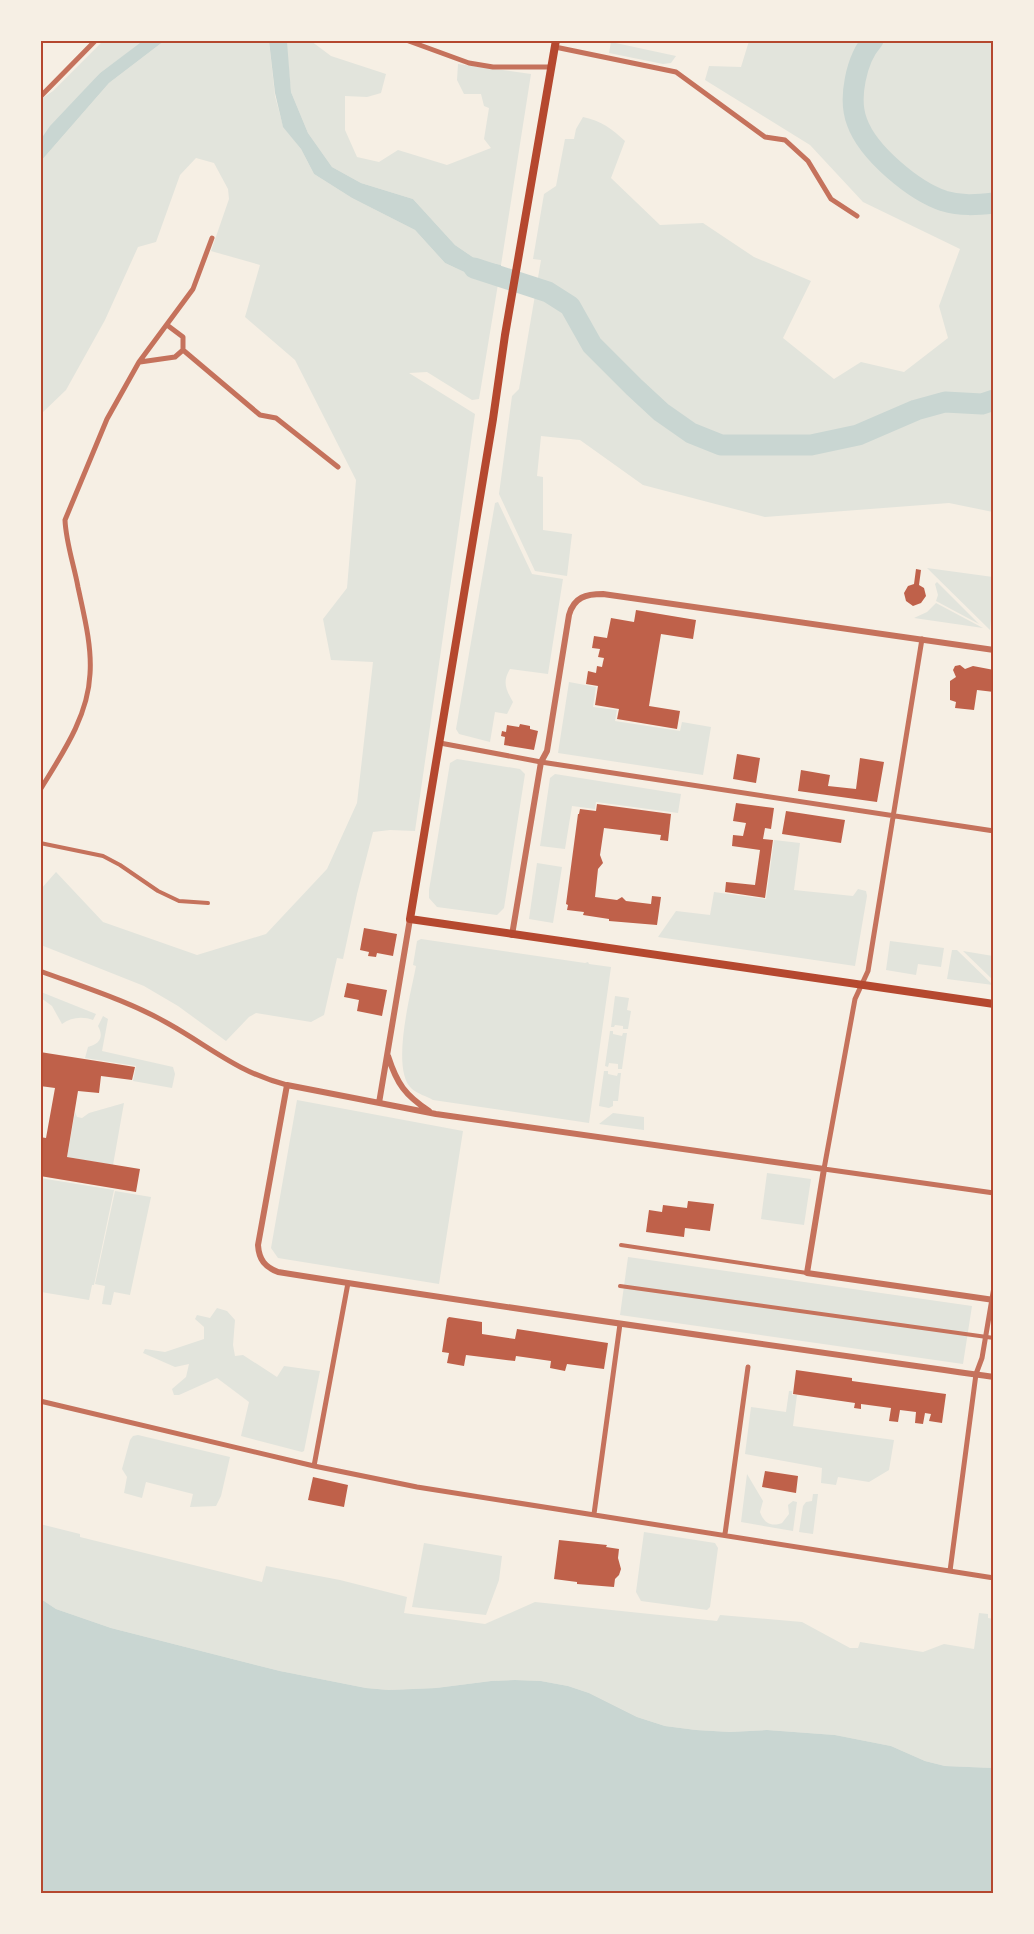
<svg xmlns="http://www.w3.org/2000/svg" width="1034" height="1934" viewBox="0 0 1034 1934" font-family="'Fira Sans',sans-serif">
	<rect width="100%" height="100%" fill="#f6efe4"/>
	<path fill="#e2e4dc" d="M103 41H144L100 73 41 139 40 100 53 91Z
		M164 41H269L275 96 283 126 301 149 314 174 352 198 415 230 445 263 477 278 498 284 479 399 472 400 427 372 409 373 475 414 415 831 390 830 373 832 357 894 343 959 337 958 324 1015 311 1022 256 1013 249 1017 226 1041 178 1006 144 986 41 945V889L56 872 103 922 197 955 266 934 327 869 357 803 373 662 331 660 323 619 347 588 356 480 295 360 245 317 260 265 211 251 229 199 228 189 214 163 196 158 180 175 156 242 138 247 105 320 66 390 41 414V161L109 83Z
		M286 41H311L331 56 386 74 381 93 367 97 345 96V130L357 157 379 162 398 150 447 165 491 148 484 139 489 108 484 106 481 94H464L457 80 458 64 531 74 501 265 477 260 455 245 413 199 361 183 332 167 308 133 291 92Z
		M749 41H993V512L949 503 765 517 643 485 580 440 541 436 537 476 543 477V530L572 534 567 576 535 571 499 494 512 396 519 389 541 260 533 259 544 194 556 186 565 139H574L576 129 583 117C602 121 612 129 625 141L611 178 660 225 703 223 754 257 811 281 783 338 834 379 861 362 904 372 948 338 939 306 960 249 863 202 810 145 705 80 709 66 741 67Z
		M611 42 676 56 671 63 663 64 609 53Z
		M498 502 532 574 563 579 548 674 510 669C502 682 506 690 513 702L507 714 495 712 490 742 459 734 456 729 495 503Z
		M927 568 993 577V598L990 630Z
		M937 582 979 624 936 601 938 595 935 584Z
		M936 603 983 628 914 618 927 612Z
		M569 682 596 687 593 707 617 710 615 721 680 731 682 722 711 727 703 775 558 753Z
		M457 759 520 769 525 774 504 908 497 915 437 907 429 898V890L450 763Z
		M555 774 681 794 678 813 596 802 595 809 572 806 565 849 540 846 550 778Z
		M774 840 800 843 794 890 853 896 858 889 866 891 867 896 855 966 658 937 676 911 710 915 714 892 766 899Z
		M537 863 562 867 553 923 529 919Z
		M421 939 585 963 588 962 589 964 611 967 589 1123 433 1100C426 1096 418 1094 412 1089 390 1070 411 993 416 966L413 965 417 941Z
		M890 941 944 948 941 967 918 964 916 975 886 970Z
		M952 950H957L993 985 947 979Z
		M963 951 993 956V980Z
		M41 992 96 1014 93 1020C83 1016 71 1017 62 1024L52 1006 41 998Z
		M615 996 629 998 627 1010 631 1011 628 1029H623V1026L615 1025 614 1027H611Z
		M103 1016 108 1019 102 1051 173 1067 175 1074 172 1088 133 1081 136 1066 85 1058 88 1047C100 1044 104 1037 98 1026Z
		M610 1031H613V1034L622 1036 623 1033H627L622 1069H618V1064L609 1063 608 1067 605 1066Z
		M604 1071H608V1074L617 1076 618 1073H621L618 1101H613V1106L609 1108 599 1106Z
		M297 1100 463 1131 439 1284 278 1258 271 1248Z
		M124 1103 113 1165 67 1157 75 1112 77 1117 82 1118 89 1113Z
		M613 1113 644 1117V1130L599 1124Z
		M767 1173 811 1179 804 1225 761 1219Z
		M40 1178 114 1190 94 1285H92L89 1300 41 1292Z
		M115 1191 151 1197 130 1295 114 1292 111 1305 102 1304 105 1286 95 1284Z
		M628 1257 972 1306 963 1364 620 1315Z
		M217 1308 227 1311 235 1320 233 1345 235 1356 243 1355 277 1377 284 1366 320 1371 304 1451 302 1452 241 1436 249 1402 217 1378 179 1395H174L172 1389 186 1377 189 1364 175 1367 143 1353 145 1349 165 1352 204 1339V1327L195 1319 197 1315 210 1318Z
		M789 1391H792V1395H797L793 1426 894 1440 889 1470 869 1482 838 1477 836 1485 821 1483 822 1468 745 1454 751 1407 786 1412Z
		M138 1435 230 1457 221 1496 216 1506 190 1507 193 1494 146 1482 142 1498 124 1493 127 1477 122 1469 130 1440 133 1436Z
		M747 1474 763 1501 760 1512C764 1523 771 1527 782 1523L789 1514 788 1505 793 1501 797 1502 793 1531 741 1522Z
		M813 1494H818L813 1534 799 1532 803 1506 806 1502 812 1501Z
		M40 1524 80 1534V1537L262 1582 266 1566 340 1580 407 1597 404 1613 485 1624 535 1602 717 1621 720 1615 802 1622 850 1648H858L860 1642 923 1652 944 1644 974 1649 979 1613 988 1614V1618L994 1619 993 1768 945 1766 925 1761 891 1746 835 1735 767 1730 730 1732 696 1730 665 1726 637 1717 589 1693 568 1686 541 1681 515 1680 491 1681 436 1688 389 1690 366 1688 280 1671 111 1628 56 1609 41 1599Z
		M644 1532 715 1543 718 1548 710 1607 707 1610 641 1601 636 1592Z
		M424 1543 502 1556 499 1580 486 1615 412 1607Z"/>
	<path fill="#c9d6d2" d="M144 40 164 41 109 83 41 161V139L50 126 100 73Z
		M269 41H286L287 42 291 92 308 133 332 167 361 183 413 199 455 245 477 260 501 265 498 284 477 278 445 263 415 230 352 198 314 174 301 149 283 127 275 93Z
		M41 1599 56 1609 111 1628 280 1671 366 1688 389 1690 436 1688 491 1681 515 1680 541 1681 568 1686 589 1693 637 1717 665 1726 696 1730 730 1732 767 1730 835 1735 891 1746 925 1761 945 1766 993 1768V1893H41Z"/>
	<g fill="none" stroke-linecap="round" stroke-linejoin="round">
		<path stroke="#c9d6d2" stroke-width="21" d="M873 40C856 59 848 99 857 122 868 153 914 191 944 201 961 206 976 205 994 203
			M474 268 548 292 570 306 592 345 634 387 661 412 691 433 721 445H811L858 435 916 410 945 402 982 404 994 400"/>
	</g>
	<path fill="#bf614a" d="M916 569 921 570 919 585 924 588 926 596 921 603 913 606 906 601 904 593 908 586 914 584Z
		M636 610 696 620 693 639 661 634 649 706 680 711 677 729 617 719 619 709 595 705 598 686 586 684 588 671 596 673 597 666 602 667 603 662 604 658 598 657 600 649 592 648 594 636 607 638 611 618 634 622Z
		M960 665 965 669 973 666 994 670V692L977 690 974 710 955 708 956 702 950 700V681L956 677 953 670 955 666Z
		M520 724 530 726V729L538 731 534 750 504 745 505 737 501 736 502 731 506 732 507 725 519 727Z
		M737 754 760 758 756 783 733 779Z
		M860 758 884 762 877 802 798 791 801 770 830 775 828 786 856 789Z
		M736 803 774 808 771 829 765 828 763 839 773 840 765 898 725 892 726 882 755 885 760 850 732 846 733 835 743 836 746 823 733 821Z
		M597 804 671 814 668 841 660 840 661 835 604 828 600 855 603 863 598 869 595 897 617 900 622 897 626 901 651 904 652 896 661 897 657 925 609 921V919L583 915 584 912 567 910 568 905 566 904 578 814H579L580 809 596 811Z
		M786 811 845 820 841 843 782 834Z
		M364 928 397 934 393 956 377 953 376 957 368 956 369 952 360 950Z
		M347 983 387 990 382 1016 357 1011 359 1000 344 997Z
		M40 1052 135 1067 132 1080 101 1076 99 1093 78 1091 67 1157 140 1169 136 1192 40 1176V1137L46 1138 55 1088 40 1086Z
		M688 1201 714 1204 710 1231 685 1228 684 1237 646 1232 649 1210 662 1212 663 1205 687 1208Z
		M449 1317 482 1322V1334L515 1339 517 1329 608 1343 604 1369 567 1364 565 1371 550 1368 551 1361 516 1356 515 1361 466 1355 464 1366 447 1363 449 1353 442 1352 447 1319Z
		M796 1370 852 1378V1381L946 1394 942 1423 929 1421 931 1414 925 1413 923 1424 915 1423 916 1412 900 1410 898 1422 889 1421 891 1408 861 1404V1409L854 1408 855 1403 793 1394Z
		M765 1471 798 1476 796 1493 762 1487Z
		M313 1477 348 1485 344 1507 308 1500Z
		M559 1540 607 1545 606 1547 619 1549 618 1558 621 1569 619 1575 615 1579 614 1587 577 1584V1582L554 1579Z"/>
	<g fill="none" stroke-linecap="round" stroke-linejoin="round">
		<path stroke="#c5725c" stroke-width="4" d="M40 843 103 856 120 865 158 891 179 901 208 903
			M621 1245 807 1273
			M620 1286 994 1338"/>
		<path stroke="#c5725c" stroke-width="5" d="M406 40 469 63 493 67H551
			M555 47 676 72 765 137 785 140 808 161 831 199 857 216
			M40 97 96 40
			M183 350 260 415 276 418 338 467
			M140 362 175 357 183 350V337L167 325
			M922 639 868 971 855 999 824 1169 994 1193
			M440 743 541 762 994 831
			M40 790C62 754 88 717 90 674 92 646 84 615 78 587 74 565 66 543 65 520L107 419 139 362 193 289 212 238
			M40 971C83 987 129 1001 169 1024 210 1047 239 1073 287 1085
			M40 1401 314 1466 417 1487 994 1578
			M314 1466 348 1283
			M594 1514 620 1324
			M725 1534 748 1367
			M950 1571 976 1374 982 1358 994 1287"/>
		<path stroke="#c5725c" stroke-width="6" d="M512 935 541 762 547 751 569 615C574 597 586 594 603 594L994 650
			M388 1056C397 1084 405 1095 429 1111
			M379 1103 410 919
			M994 1300 807 1273 824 1169 436 1114 287 1085 258 1245C259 1260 265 1267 278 1272 516 1310 755 1343 994 1377"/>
		<path stroke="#b5482f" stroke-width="8" d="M556 40 505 335 493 419 410 919 994 1004"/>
	</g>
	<rect width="1034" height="1934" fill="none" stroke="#f6efe4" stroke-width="84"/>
	<rect x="42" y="42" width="950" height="1850" fill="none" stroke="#b5482f" stroke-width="2"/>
</svg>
